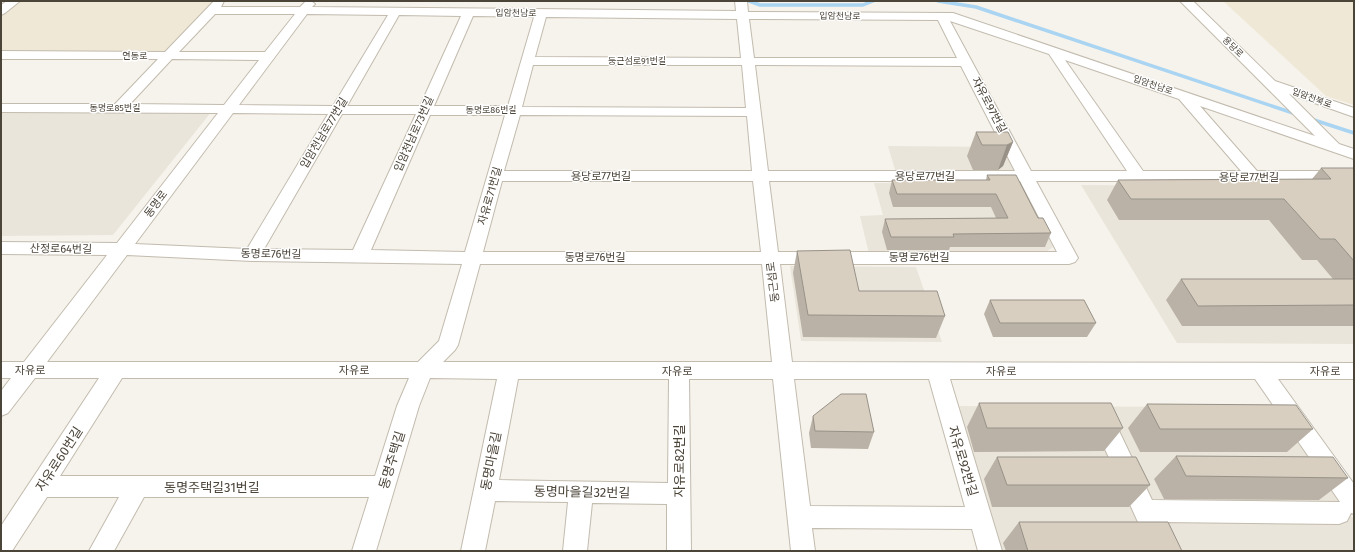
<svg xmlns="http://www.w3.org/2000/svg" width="1355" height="552" viewBox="0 0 1355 552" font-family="'Fira Sans','Noto Sans KR',sans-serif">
	<rect width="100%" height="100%" fill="#f6f3ec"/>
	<path fill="#eae5da" d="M1 111H212L113 235 1 236Z
		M888 146 1002 147 1014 170 1007 174 896 173Z
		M874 183H1021L1053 247 1042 255 869 254 860 216 883 215Z
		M1081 185 1299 186 1354 246V344L1177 343Z
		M790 266 916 267 942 342 801 341Z
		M959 406 1265 407 1279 414 1349 515 1354 518V551H1002Z"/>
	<path fill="#efe8d6" d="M20 1H216L166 52 1 51V15Z
		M1223 1H1354V105L1326 96Z"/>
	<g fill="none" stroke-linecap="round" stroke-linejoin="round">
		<path stroke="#a9d4f2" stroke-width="3.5" d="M749 1 760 5H863L873 1
			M938 1 976 7 1296 114
			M1311 119 1354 133"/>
		<defs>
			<path id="minor" d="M7 1H20L5 13 1 15V5Z
				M214 1H224L221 7H300L305 2 311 1 315 4 312 7 736 11 735 1H747L748 12 953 13 1315 136 1180 1H1193L1275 81 1354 108V117L1289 94 1339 144 1354 149V159L1200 106 1257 171H1354V181H1036L1078 258 1075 262 1069 264H780L792 362 1354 363V379H1278L1354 484V514L1351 513 1347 521 1339 524 1162 522 1175 551H1151L1091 418 1094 412 1102 409 1110 412 1152 500 1340 502 1255 379H950L1002 551H978L972 529 812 528 815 551H791L773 379H689L691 551H667V504L592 503 587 551H563L568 502 495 501 485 551H461L497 379 430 378 419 406 376 551H352L369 497H144L114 551H89L119 497H47L12 551H1V526L99 378H35L8 413 1 416V391L11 378H1V362H24L107 255 1 254V242L117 243 218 113 1 112V104H115L158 59H1V51L165 52ZM215 14H295L265 52H179ZM307 14 388 15 333 106 239 105ZM399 15 461 16 420 106H347ZM473 16 534 17 508 106H434ZM546 17 737 19 741 58 535 57ZM749 19 938 20 957 58H754ZM950 21 1049 54 1127 171H1031ZM172 59 259 60 224 105 130 104ZM1065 60 1179 99 1241 171H1143ZM533 65H742L746 108 522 107ZM755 65 961 66 1015 171H768ZM233 113 328 114 247 249 135 244ZM342 114H416L353 250 264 249ZM430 115H505L465 252 371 250ZM520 115 747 116 752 171H504ZM502 181H753L761 252H483ZM769 181H1020L1057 252H778ZM127 255 252 261 462 264 439 341 418 362H47ZM480 264H762L772 362H443L455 350 458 345ZM122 378H409L397 406 375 476H60ZM518 379H669L668 483 499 480ZM794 379H929L965 507 810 506Z"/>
		</defs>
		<use href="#minor" stroke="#c2bbae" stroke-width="2"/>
		<use href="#minor" fill="#fff" fill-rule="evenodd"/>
	</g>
	<path fill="#bab2a6" d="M976 132 1013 142 1003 166 998 170H973L967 156Z
		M1321 168H1354V326H1182L1166 300 1181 279H1333L1317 260H1302L1269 220H1119L1107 200 1118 180 1312 179Z
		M987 175 1038 218 1051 233 1045 247H950L949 250H887L882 232 885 219 996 218 991 207H893L889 193 892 180H986Z
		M797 251 859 291 945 316 936 338 803 337 793 273Z
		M990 300 1096 323 1087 337H993L984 314Z
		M979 403 1123 428 1104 451 974 452 967 427Z
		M1147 404 1313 429 1287 452H1140L1128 428Z
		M813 416 874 432 868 449 811 448 809 433Z
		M1176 456 1348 478 1319 500 1164 499 1154 479Z
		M997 457 1150 485 1129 507H992L984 479Z
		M1019 522 1182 551H1006L1003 543Z"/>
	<path fill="#979187" d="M1013 142 1003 166 998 170 1007 145Z"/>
	<path fill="#d8cfc1" stroke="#979187" d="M976 132H1008L1013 142 1007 145H982Z
		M1321 168H1354V261L1335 239H1320L1284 199H1131L1118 180 1331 179Z
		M987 175H1016L1038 218H1043L1051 233 953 234 954 237H891L885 219 1008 218 996 194H897L892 180H990Z
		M850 250 859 291H937L945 316 808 315 797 251Z
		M1181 279H1354V305L1198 306Z
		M990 300H1084L1096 323H1000Z
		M841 394H866L874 432 815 431 813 416Z
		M979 403H1111L1123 428H987Z
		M1147 404 1296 405 1313 429H1160Z
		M1176 456 1333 457 1348 478 1186 476Z
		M997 457H1136L1150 485H1007Z
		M1019 522H1168L1182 551H1028Z"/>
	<g text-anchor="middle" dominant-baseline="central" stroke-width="3" stroke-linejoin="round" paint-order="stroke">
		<g font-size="9" fill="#4b4439" stroke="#fff">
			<text transform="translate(516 13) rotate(1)">입암천남로</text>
			<text transform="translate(840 16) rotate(1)">입암천남로</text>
			<text transform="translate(1233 47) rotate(45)">용당로</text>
			<text x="135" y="56">연동로</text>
			<text x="637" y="61">둥근섬로91번길</text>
			<text transform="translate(1153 85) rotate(19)">입암천남로</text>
			<text transform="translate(1312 98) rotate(20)">입암천북로</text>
			<text x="115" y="108">동명로85번길</text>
			<text x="491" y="110">동명로86번길</text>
		</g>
		<g font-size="11" fill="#4b4439" stroke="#fff">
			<text transform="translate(989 105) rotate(62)">자유로97번길</text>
			<text transform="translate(324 133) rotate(-59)">입암천남로77번길</text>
			<text transform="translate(414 134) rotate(-66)">입암천남로73번길</text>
			<text x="601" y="176">용당로77번길</text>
			<text x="925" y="176">용당로77번길</text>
			<text x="1249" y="177">용당로77번길</text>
			<text transform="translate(490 196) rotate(-74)">자유로71번길</text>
			<text transform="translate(156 204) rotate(-53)">동명로</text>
			<text transform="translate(61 249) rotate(1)">산정로64번길</text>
			<text transform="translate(271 254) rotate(1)">동명로76번길</text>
			<text x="595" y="257">동명로76번길</text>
			<text x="919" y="257">동명로76번길</text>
			<text transform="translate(773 282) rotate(-97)">둥근섬로</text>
			<text x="30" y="370">자유로</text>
			<text x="354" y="370">자유로</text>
			<text x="677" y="371">자유로</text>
			<text x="1001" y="371">자유로</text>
			<text x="1325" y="371">자유로</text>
		</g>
		<g font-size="13" fill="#4b4439" stroke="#fff">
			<text transform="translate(59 459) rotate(-57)">자유로60번길</text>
			<text transform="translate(392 460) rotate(-73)">동명주택길</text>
			<text transform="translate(491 461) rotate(-79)">동명마을길</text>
			<text transform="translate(679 461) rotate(-90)">자유로82번길</text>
			<text transform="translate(963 461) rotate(73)">자유로92번길</text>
			<text x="212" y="487">동명주택길31번길</text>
			<text transform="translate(582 492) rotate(1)">동명마을길32번길</text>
		</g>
	</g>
	<rect width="1355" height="552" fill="none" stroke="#4b4439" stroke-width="4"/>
</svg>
